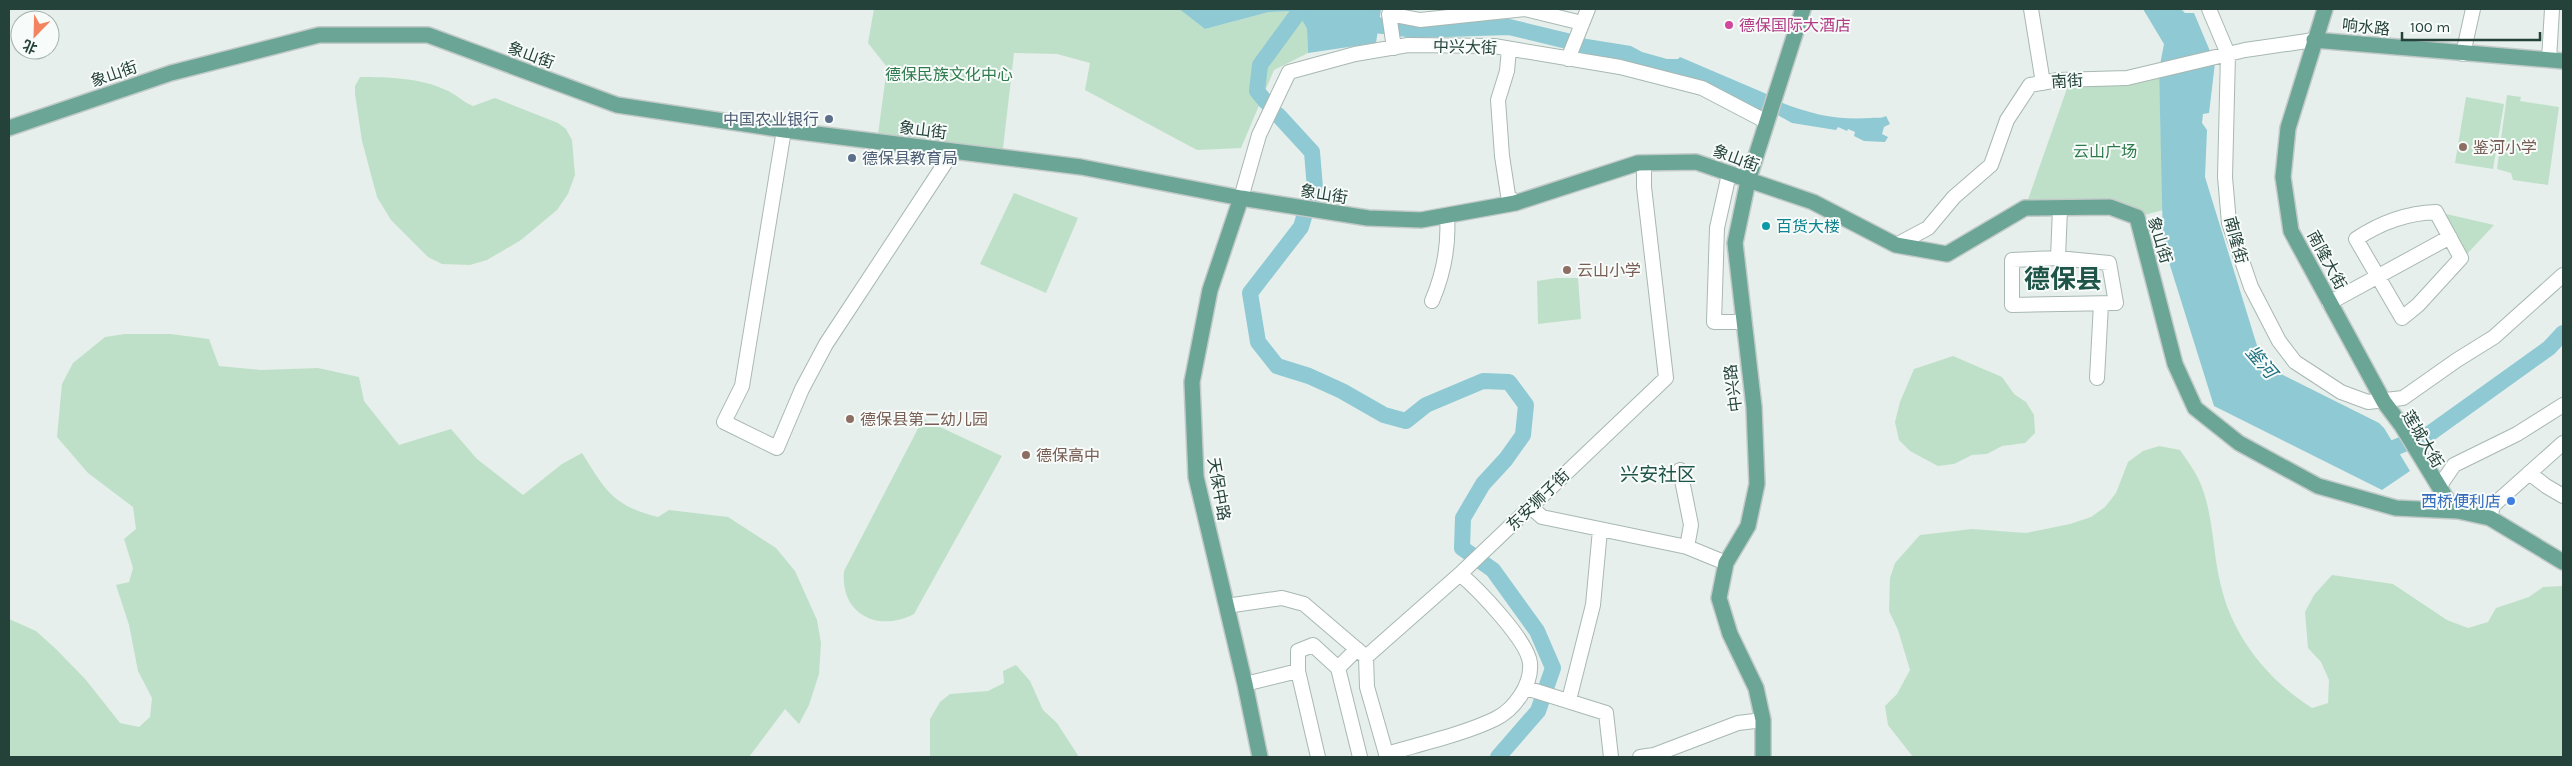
<svg xmlns="http://www.w3.org/2000/svg" width="2572" height="766" viewBox="0 0 2572 766" font-family="Karla,'Noto Sans SC',sans-serif">
	<rect width="100%" height="100%" fill="#e6efeb"/>
	<path fill="#bfe0c8" d="M874 9H1179L1205 29 1269 12 1297 11 1307 29 1308 53 1274 70 1241 148 1197 150 1085 90 1090 63 1057 54 1014 53 1002 157 877 142 887 67 868 43Z
		M2159 70 2163 210 2137 217 2110 207 2025 208 2070 80Z
		M360 77C388 77 421 78 446 90 456 94 463 102 473 106L495 98 558 123 566 129 572 140 575 175 568 194 557 210 521 240 487 260 470 265 442 264 428 257 391 220 377 197 362 141 355 94V86Z
		M2507 95 2521 97 2520 101 2559 107 2548 185 2513 180 2511 173 2497 169Z
		M2466 97 2504 104 2493 169 2455 163Z
		M1014 193 1078 218 1046 293 980 264Z
		M2442 213 2494 225 2467 254 2463 252Z
		M1557 278H1578L1581 319 1538 324 1537 281Z
		M125 334H171L209 339 219 366 261 370 318 368 359 377 364 401 399 445 451 429 477 459 523 495 562 464 582 453C606 491 612 505 658 517L669 510 728 517 776 548 795 571 817 620 821 643 819 674 809 705 799 724 785 709 749 757H9V619L36 631 57 650 86 680 120 723 139 727 150 717 152 698 138 671 129 625 116 585 129 582 133 568 124 539 136 529 133 507 88 473 57 437 62 384 73 363 105 337Z
		M1953 356 2002 377 2014 394 2026 402 2034 415 2035 433 2025 443 2002 446 1987 454 1972 455 1954 464 1938 466 1923 458 1910 451 1899 440 1895 422 1900 402 1914 369Z
		M923 419 1002 456 914 614C878 633 840 614 844 571Z
		M2159 446 2180 450C2186 459 2193 468 2198 478 2214 511 2212 551 2221 586 2233 637 2268 680 2312 708L2328 703 2329 680 2321 662 2308 648 2305 612 2314 595 2332 575 2393 584 2447 620 2468 628 2488 622 2496 608 2529 597 2543 587 2563 586V757H1913L1888 725 1885 706 1897 694 1910 670 1898 630 1889 611 1890 578 1895 563 1920 535 1972 529 2026 533 2070 524 2091 517 2105 507 2116 493 2128 462 2143 451Z
		M1016 665 1030 681 1043 710 1057 723 1079 757H930V719L940 702 950 694 988 691 1004 683 1003 671Z"/>
	<path fill="#8ec9d4" d="M1179 9H1381L1376 43 1308 53 1307 29 1297 11 1269 12 1205 29Z
		M2143 9H2181L2185 13H2194L2215 63 2209 113 2203 114 2202 123 2207 130 2205 177 2263 365 2379 423 2384 428 2410 471 2382 490 2214 406 2163 243 2159 70 2164 44Z
		M1581 38 1631 46 1642 52 1667 59H1678L1680 57 1769 95 1763 113 1651 69 1628 62 1576 53Z
		M1780 102C1813 115 1837 120 1871 118 1877 117 1880 119 1886 116L1890 124 1884 127 1882 134 1888 137 1885 142 1864 141 1854 136 1855 132 1848 129 1847 131 1838 127 1836 130 1792 123 1776 114Z"/>
	<g fill="none" stroke-linecap="round" stroke-linejoin="round">
		<path stroke="#8ec9d4" stroke-width="16" d="M1353 9 1376 25 1383 26
			M1400 28 1415 30 1509 27 1567 41
			M1266 102 1257 91 1260 65 1301 9
			M1278 115 1312 152 1315 188 1310 201
			M1304 217 1301 227 1250 293 1258 342 1277 366 1309 376 1342 391 1384 415 1406 421 1426 405 1483 381 1509 382 1526 405 1523 435 1506 459 1483 484 1463 518 1462 548 1493 570 1537 631 1553 668 1538 711 1498 757
			M2376 455 2429 434 2549 348 2563 333"/>
		<defs>
			<path id="minor" d="M1392 9 1389 14 1394 48
				M2031 9 2043 83
				M2209 9 2228 54 2225 177 2229 223 2251 287 2279 341 2295 362 2341 392 2368 402 2403 398 2457 360 2494 337 2563 275
				M1389 14 1420 20 1525 9 1582 23
				M1509 49 1507 71 1498 100 1502 156 1508 195 1515 203
				M2463 54 2473 9
				M1568 59 1588 9
				M2549 60 2552 9
				M784 130 742 386 724 422 777 448 802 389 826 344 953 151
				M1729 174 1717 228 1714 322H1743
				M1241 198 1259 135 1289 72 1355 54 1408 45 1494 46 1620 67 1702 88 1767 122
				M2436 212 2461 258 2418 305 2402 318 2356 239C2380 223 2407 213 2436 212Z
				M1896 245 1928 228 1954 197 1991 165 2007 120 2030 85 2058 80 2127 78 2245 50 2314 40
				M2058 258 2109 263 2116 303 2012 305V260Z
				M2058 258 2060 208
				M1432 301C1443 275 1449 244 1447 216
				M2329 303 2450 237
				M2097 378 2101 304
				M1680 470 1691 525 1687 547
				M2529 473 2546 486 2563 496
				M2439 487 2454 465 2517 434 2563 405
				M1531 507 1542 517 1687 547 1726 563
				M2490 518 2493 506 2498 501 2563 443
				M1226 606 1282 598 1304 604 1366 657 1460 574 1666 378 1644 187V163
				M1357 649 1338 668 1360 757
				M1366 657 1367 687 1387 757
				M1298 671 1318 757
				M1245 684 1298 671V651L1313 645 1338 668
				M1526 688 1606 713 1611 757
				M1569 700 1593 605 1600 530
				M1386 754C1420 744 1464 734 1495 719 1514 710 1532 685 1530 663 1528 641 1478 589 1460 574
				M1640 757 1654 755 1738 723 1763 720"/>
			<path id="major" d="M2325 9 2288 128 2283 177 2291 231 2384 402 2402 426 2446 498 2458 511 2490 518 2563 562
				M2314 40 2563 61
				M9 128 171 73 319 35H428L617 105 784 130 1081 167 1241 198 1368 218 1421 220 1515 203 1638 163 1696 162 1813 202 1896 245 1947 254 2025 208 2110 207 2137 217 2175 364 2195 408 2239 443 2318 486 2396 508 2458 511
				M1241 198 1210 290 1192 382 1196 477 1245 684 1260 757
				M1763 757V720L1756 688 1730 634 1719 598 1726 563 1748 526 1757 484 1754 407 1735 243 1748 181 1803 9"/>
		</defs>
		<use href="#minor" stroke="#a8b8b2" stroke-width="16"/>
		<use href="#major" stroke="#c2cac8" stroke-width="18"/>
		<use href="#minor" stroke="#fff" stroke-width="14"/>
		<use href="#major" stroke="#6aa596" stroke-width="15"/>
	</g>
	<circle fill="#d1479c" stroke="#f7fbf9" stroke-width="2" cx="1729" cy="25" r="5"/>
	<g fill="#5c6f8a" stroke="#f7fbf9" stroke-width="2">
		<circle cx="829" cy="119" r="5"/>
		<circle cx="852" cy="158" r="5"/>
	</g>
	<g fill="#8d6e63" stroke="#f7fbf9" stroke-width="2">
		<circle cx="2463" cy="147" r="5"/>
		<circle cx="1567" cy="270" r="5"/>
		<circle cx="850" cy="419" r="5"/>
		<circle cx="1026" cy="455" r="5"/>
	</g>
	<circle fill="#0f9aa8" stroke="#f7fbf9" stroke-width="2" cx="1766" cy="226" r="5"/>
	<circle fill="#3f7fe0" stroke="#f7fbf9" stroke-width="2" cx="2511" cy="501" r="5"/>
	<g text-anchor="middle" dominant-baseline="central" stroke-width="4" stroke-linejoin="round" paint-order="stroke">
		<g font-size="16" fill="#b23c85" stroke="#f7fbf9" text-anchor="start">
			<text x="1739" y="25">德保国际大酒店</text>
		</g>
		<g font-size="16" fill="#24423a" stroke="#f7fbf9">
			<text transform="translate(2366 27) rotate(6)">响水路</text>
			<text transform="translate(1465 47) rotate(2)">中兴大街</text>
			<text transform="translate(531 55) rotate(20)">象山街</text>
			<text transform="translate(114 74) rotate(-19)">象山街</text>
			<text transform="translate(2067 81) rotate(-4)">南街</text>
			<text transform="translate(923 130) rotate(7)">象山街</text>
			<text transform="translate(1736 158) rotate(20)">象山街</text>
			<text transform="translate(1324 194) rotate(9)">象山街</text>
			<text transform="translate(2160 240) rotate(73)">象山街</text>
			<text transform="translate(2236 240) rotate(75)">南隆街</text>
			<text transform="translate(2327 260) rotate(62)">南隆大街</text>
			<text transform="translate(1733 388) rotate(-97)">中兴路</text>
			<text transform="translate(2423 439) rotate(59)">莲城大街</text>
			<text transform="translate(1219 489) rotate(80)">天保中路</text>
			<text transform="translate(1538 500) rotate(-44)">东安狮子街</text>
		</g>
		<g font-size="16" fill="#2d7a4b" stroke="#f7fbf9">
			<text x="949" y="74">德保民族文化中心</text>
			<text x="2105" y="151">云山广场</text>
		</g>
		<g font-size="16" fill="#4e5e75" stroke="#f7fbf9" text-anchor="end">
			<text x="819" y="119">中国农业银行</text>
			<text x="862" y="158" text-anchor="start">德保县教育局</text>
		</g>
		<g font-size="16" fill="#785e54" stroke="#f7fbf9" text-anchor="start">
			<text x="2473" y="147">鉴河小学</text>
			<text x="1577" y="270">云山小学</text>
			<text x="860" y="419">德保县第二幼儿园</text>
			<text x="1036" y="455">德保高中</text>
		</g>
		<g font-size="16" fill="#0d838f" stroke="#f7fbf9" text-anchor="start">
			<text x="1776" y="226">百货大楼</text>
		</g>
		<g font-size="16" fill="#366cbe" stroke="#f7fbf9" text-anchor="end">
			<text x="2501" y="501">西桥便利店</text>
		</g>
		<g font-size="18" font-style="italic" fill="#1c6f80" stroke="#f7fbf9">
			<text transform="translate(2261 362) rotate(49)">鉴河</text>
		</g>
		<g font-size="19" fill="#1f5548" stroke="#f7fbf9">
			<text x="1658" y="475">兴安社区</text>
		</g>
		<g font-size="26" font-weight="bold" fill="#1f5548" stroke="#f7fbf9">
			<text x="2063" y="279">德保县</text>
		</g>
	</g>
	<rect width="2572" height="766" fill="none" stroke="#24423a" stroke-width="20"/>
	<g transform="translate(35 35) rotate(203)"><circle r="24" fill="#f7fbf9" stroke="#a3b1ad"/>
	<path d="M0-4L9 19L0 12L-9 19Z" fill="#f4845f"/>
	<text y="-8" font-size="14" font-weight="bold" text-anchor="middle" fill="#24423a">北</text>
	</g>
	<path d="M2402 32v8h138v-8" fill="none" stroke="#24423a" stroke-width="2.5"/>
	<text x="2410" y="32" font-size="15" fill="#24423a" stroke="#f7fbf9" stroke-width="4" paint-order="stroke">100 m</text>
</svg>
